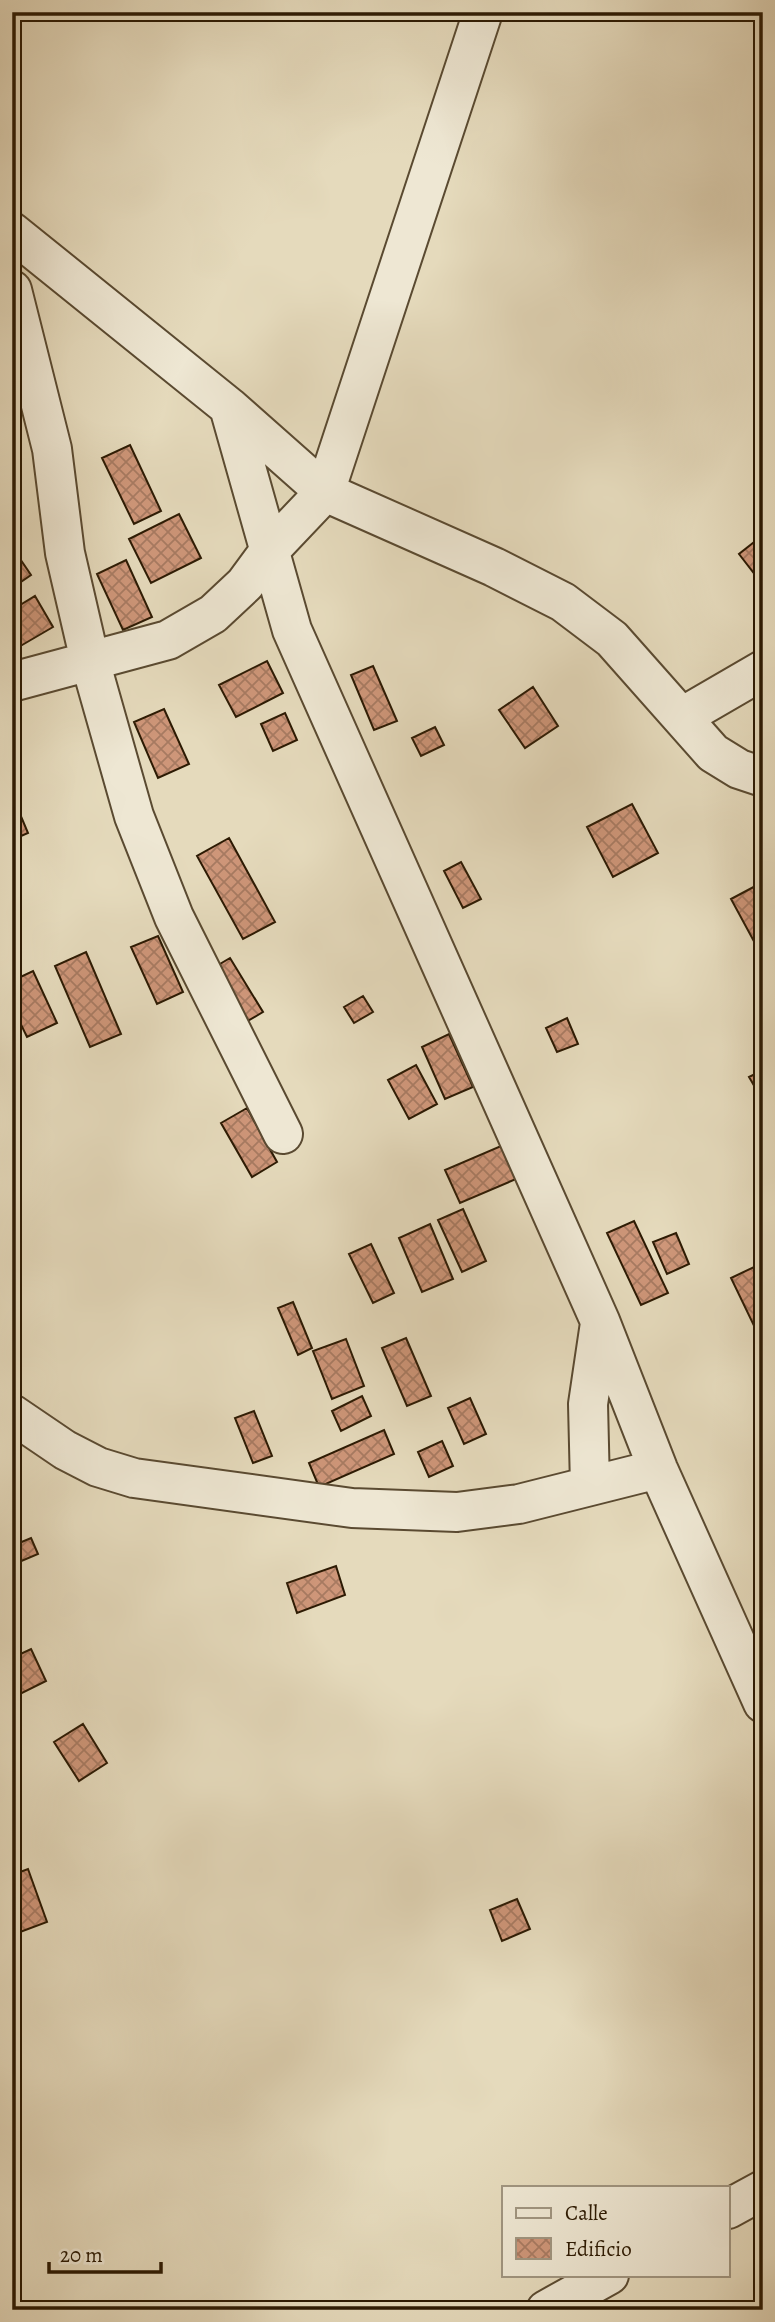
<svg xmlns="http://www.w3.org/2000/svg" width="775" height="2322" viewBox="0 0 775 2322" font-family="Alegreya,serif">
	<defs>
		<pattern id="building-cross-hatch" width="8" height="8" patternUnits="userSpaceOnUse" patternTransform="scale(1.75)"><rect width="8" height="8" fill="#ce9679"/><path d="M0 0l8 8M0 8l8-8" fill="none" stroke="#a77a61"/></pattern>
	</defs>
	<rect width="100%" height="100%" fill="#e5dabc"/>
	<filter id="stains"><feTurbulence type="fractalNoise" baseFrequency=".00286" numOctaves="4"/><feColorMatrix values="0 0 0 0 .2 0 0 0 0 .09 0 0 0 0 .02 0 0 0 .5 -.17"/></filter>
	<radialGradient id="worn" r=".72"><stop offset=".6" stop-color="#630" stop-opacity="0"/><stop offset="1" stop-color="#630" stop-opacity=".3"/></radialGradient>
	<path fill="url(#building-cross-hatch)" stroke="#2c1a03" stroke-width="2" d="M130 445 161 511 134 524 102 458Z
		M179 514 201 558 151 583 129 539Z
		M763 535V585L739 554Z
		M12 547 31 575 12 588Z
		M126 560 152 617 123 630 97 574Z
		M35 596 53 627 17 648 12 640V610Z
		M267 661 283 693 236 717 219 685Z
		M373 666 397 721 374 730 351 675Z
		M533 687 558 726 525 748 499 710Z
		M164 709 189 764 158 778 134 722Z
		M285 713 297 740 273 751 261 724Z
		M435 727 444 745 421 756 412 738Z
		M12 795 28 833 12 840Z
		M632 804 658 853 613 877 587 827Z
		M229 838 275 922 243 939 197 856Z
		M461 862 481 899 463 908 444 871Z
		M763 882V958L731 899Z
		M158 936 183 992 157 1004 131 947Z
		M86 952 121 1034 90 1047 55 966Z
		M230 958 263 1012 241 1025 208 971Z
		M33 971 57 1023 27 1037 12 1006V981Z
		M363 996 373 1012 354 1023 344 1007Z
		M567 1018 578 1044 557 1052 546 1028Z
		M449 1034 473 1087 445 1099 422 1047Z
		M416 1065 437 1104 409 1119 388 1080Z
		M763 1070V1101L749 1077Z
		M247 1108 277 1162 252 1177 221 1123Z
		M501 1146 516 1179 460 1203 445 1170Z
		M463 1209 486 1261 462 1272 438 1220Z
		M634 1221 668 1293 641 1305 607 1233Z
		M430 1224 453 1279 422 1292 399 1238Z
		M676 1233 689 1264 667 1274 653 1242Z
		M371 1244 394 1293 373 1303 349 1254Z
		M754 1267 763 1286V1329L757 1332 731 1278Z
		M293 1302 312 1348 298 1355 278 1308Z
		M406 1338 431 1396 407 1406 382 1348Z
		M346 1339 364 1386 332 1399 313 1351Z
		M362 1396 371 1416 341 1431 332 1411Z
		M470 1398 486 1434 464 1444 448 1408Z
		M254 1411 272 1456 253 1463 235 1418Z
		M384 1430 394 1454 319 1487 309 1463Z
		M442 1441 453 1466 429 1477 418 1452Z
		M31 1538 38 1554 12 1565V1546Z
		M336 1566 345 1595 297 1613 287 1583Z
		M31 1649 46 1681 12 1698V1658Z
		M83 1724 107 1763 79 1781 54 1742Z
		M28 1869 47 1922 12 1935V1875Z
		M517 1899 530 1929 502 1941 490 1910Z"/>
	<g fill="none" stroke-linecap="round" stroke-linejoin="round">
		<defs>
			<path id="minor" d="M12 232 229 407 325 492 494 567 563 602 612 639 713 753 739 769 763 777
				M12 290 52 449 65 553 90 661 134 816 174 917 283 1134
				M229 407 292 630 600 1321 658 1469 763 1703
				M12 682 168 640 213 614 245 584 270 550 325 492 483 12
				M682 717 763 670
				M12 1414 65 1450 98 1467 134 1478 352 1508 457 1512 519 1504 658 1469
				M590 1486 588 1404 600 1323"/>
			<path id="tertiary" d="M728 2209 763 2190
				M546 2310 609 2275"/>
		</defs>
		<use href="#minor" stroke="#5a4a31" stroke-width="42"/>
		<use href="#tertiary" stroke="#5a4a31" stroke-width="42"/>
		<use href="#minor" stroke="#eee7d3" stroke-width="38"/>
		<use href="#tertiary" stroke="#eee7d3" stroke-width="38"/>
	</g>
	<rect width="775" height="2322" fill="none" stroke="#e5dabc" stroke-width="42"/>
	<rect x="14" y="14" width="747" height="2294" fill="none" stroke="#2c1a03" stroke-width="3.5"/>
	<rect x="21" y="21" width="733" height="2280" fill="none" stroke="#2c1a03" stroke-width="2"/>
	<rect x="502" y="2186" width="228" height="91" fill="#eee7d3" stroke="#a09580" stroke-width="2"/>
	<rect x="516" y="2208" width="35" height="10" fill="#eee7d3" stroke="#a09580" stroke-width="2"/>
	<text x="565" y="2220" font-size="21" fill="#2c1a03">Calle</text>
	<rect x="516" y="2238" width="35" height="21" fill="url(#building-cross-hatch)" stroke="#a09580" stroke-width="2"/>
	<text x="565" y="2256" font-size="21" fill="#2c1a03">Edificio</text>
	<path d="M49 2262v10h112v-10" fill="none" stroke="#2c1a03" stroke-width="3.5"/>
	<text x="60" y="2262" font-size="21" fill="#2c1a03" stroke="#eee7d3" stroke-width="5" paint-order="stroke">20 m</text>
	<rect width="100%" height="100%" filter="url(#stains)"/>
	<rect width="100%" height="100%" fill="url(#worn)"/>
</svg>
